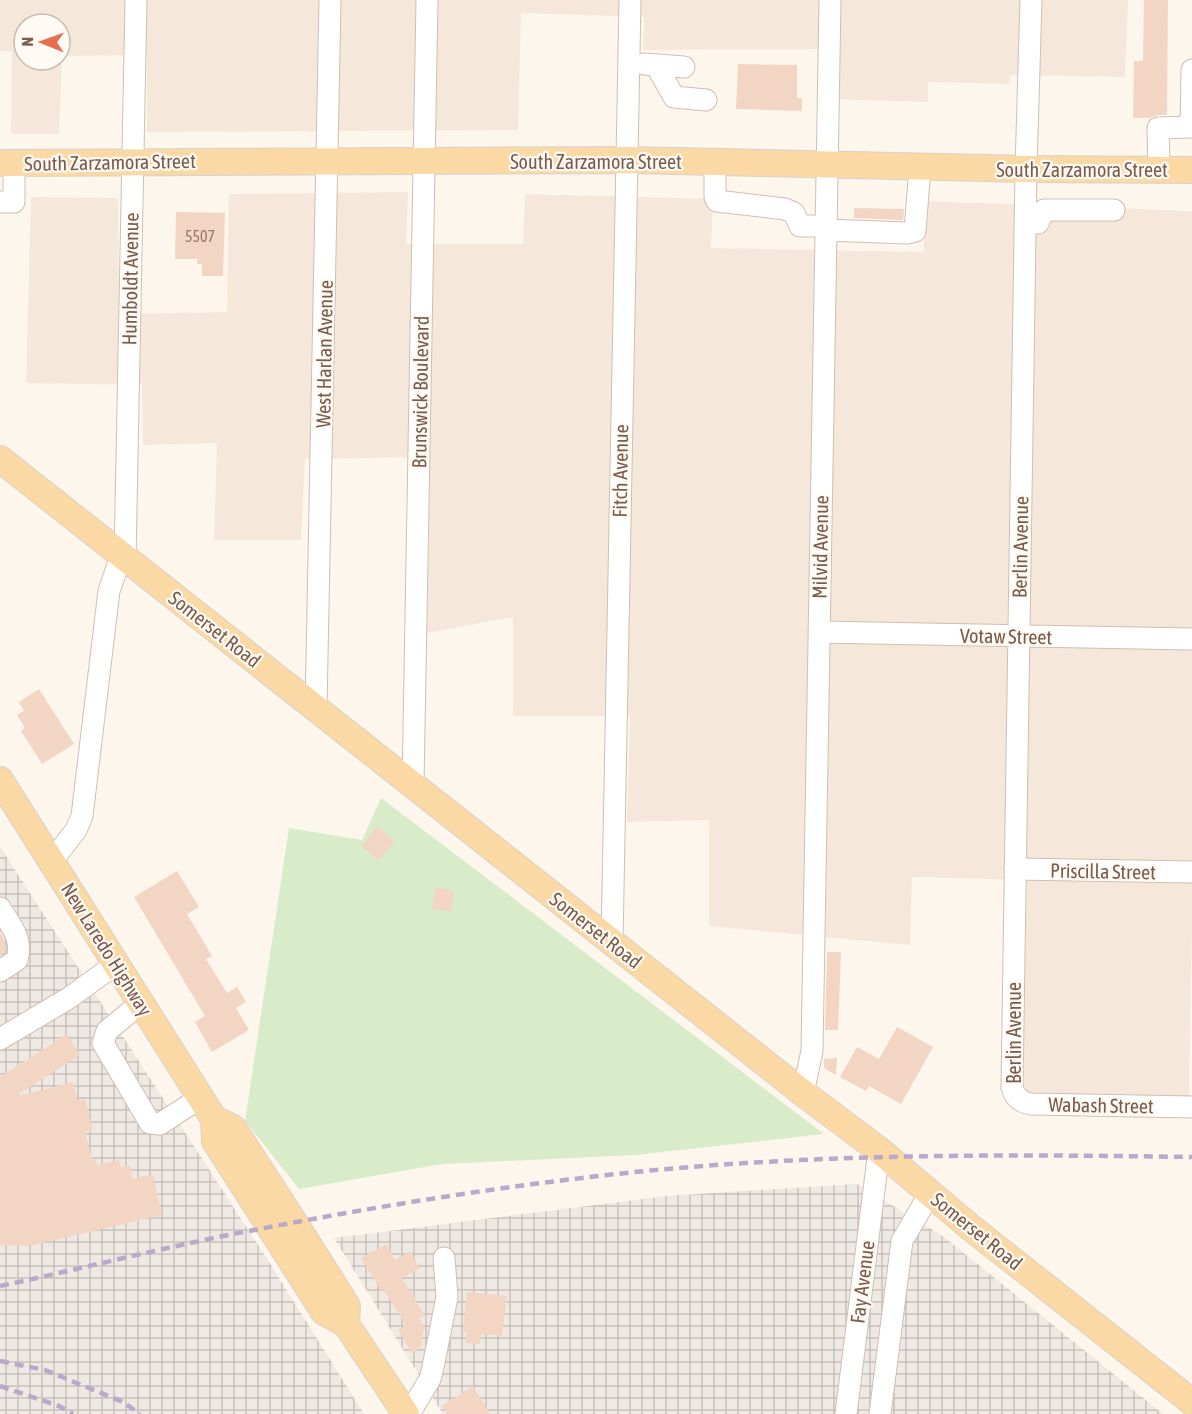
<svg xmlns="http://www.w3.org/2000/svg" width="1192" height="1414" viewBox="0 0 1192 1414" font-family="'Asap Condensed',sans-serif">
	<defs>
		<pattern id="industrial-grid" width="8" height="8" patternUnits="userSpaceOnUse" patternTransform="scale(1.5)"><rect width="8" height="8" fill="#efe9e4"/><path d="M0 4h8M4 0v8" fill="none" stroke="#c7c0bb"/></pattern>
	</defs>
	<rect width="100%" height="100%" fill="#fdf6ec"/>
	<path fill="#f5e8da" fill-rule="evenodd" d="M0 0H1128L1125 77 1010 75 1009 84 928 82V102L835 99 836 49 643 50 644 17 521 13 518 130 147 132V55L62 56 59 134H11L12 51H0ZM24 24H60V60H24Z
		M408 192 406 244H523L525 194 713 199 711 248 924 252V201L1192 211V926L1189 1098 1022 1094 1027 880 912 877 910 945 709 926V820L627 822 630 716H513V617L427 633 430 457 305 459 301 540H214L217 443 143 445 142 385 26 383 31 197 118 198 119 314 227 312 229 194Z"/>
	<path fill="url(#industrial-grid)" d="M0 847 269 1262 364 1414H0Z
		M857 1184 944 1237 1163 1414H443L334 1238 667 1196Z"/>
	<path fill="#d8ecc9" d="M381 798 824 1134 635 1155 442 1164 299 1189 245 1121 289 828 362 840Z"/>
	<path fill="#f3d5c3" d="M1144 0H1168L1167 115H1157L1150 118H1133L1134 61H1143Z
		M738 64 797 65V98H802V111L736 109Z
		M854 208 904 209 903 220 854 218Z
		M176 212 225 213 223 276H202V264H197V259H175Z
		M39 689 74 744 42 764 21 731 25 728 17 715 24 711 19 702Z
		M377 826 395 841 379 861 361 846Z
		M177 871 199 907 187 914 212 956 206 959 227 993 237 987 246 1002 236 1008 249 1030 212 1052 195 1022 205 1016 134 897Z
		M436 887 454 891 451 912 432 909Z
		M0 932 5 942 6 951 0 956Z
		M827 952H841L838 1030H825Z
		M897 1027 933 1047 901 1104 869 1086 866 1091 840 1077 857 1047 879 1059Z
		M67 1034 80 1055 14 1097 73 1082 78 1101 85 1099 93 1130 85 1131 92 1160 95 1159 97 1165 119 1160 121 1167 130 1165 133 1179 153 1174 162 1215 29 1246 0 1245V1077Z
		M837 1058 836 1075 824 1068V1059Z
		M386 1244 395 1260 410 1251 420 1268 402 1278 425 1315 419 1319 424 1327 421 1347 412 1353 398 1330 406 1325 383 1289 381 1291 361 1258Z
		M467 1292 507 1296 502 1336 481 1334 480 1344 465 1343 467 1332H463Z
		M473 1386 490 1414H447L442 1406Z"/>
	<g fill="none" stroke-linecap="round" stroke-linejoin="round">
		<defs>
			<path id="minor" d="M1031 0 1026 169 1012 1088C1015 1098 1022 1103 1032 1104L1192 1107
				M644 64 684 67
				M656 65 674 97 706 100
				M715 163V197L717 201 785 209 794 213 800 226H826
				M1159 170 1158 128 1191 127 1192 70
				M0 202H14V163
				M1025 223H1038L1044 210H1114
				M826 230 907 233 915 231 920 167
				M125 559 136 0
				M819 632 1192 639
				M316 708 330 0
				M413 785 427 0
				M52 861 76 830 82 816 109 591 121 556
				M1015 869 1192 872
				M0 908C11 926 23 938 17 960L0 971
				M612 942 630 0
				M141 1003 107 1031 103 1043 150 1123 160 1124 200 1098
				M0 1039 69 998 116 964
				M803 1093 812 1051 830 0
				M409 1414 430 1379 433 1367 447 1297 444 1258
				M846 1414 879 1150
				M880 1414 902 1241 930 1193"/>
			<path id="major" d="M0 163 627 160 1026 169 1192 170
				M0 459 803 1093 879 1150 970 1227 1192 1402
				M0 780 214 1119 215 1141 324 1312 346 1324 406 1414
				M214 1119 233 1128 294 1222 347 1306 346 1324"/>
		</defs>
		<use href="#minor" stroke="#d1beb0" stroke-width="23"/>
		<use href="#major" stroke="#dad1cd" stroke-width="28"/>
		<use href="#minor" stroke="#fff" stroke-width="21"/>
		<use href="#major" stroke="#fbd9a5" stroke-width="26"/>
		<path stroke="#b9a8c9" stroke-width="4.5" stroke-dasharray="9 6" stroke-linecap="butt" d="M0 1286C85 1268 169 1246 254 1230 363 1209 472 1191 582 1178 785 1153 988 1154 1192 1157
			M0 1361 45 1370 123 1402 140 1414
			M0 1386 59 1406 73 1414"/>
	</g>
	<g text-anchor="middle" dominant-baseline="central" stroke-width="4.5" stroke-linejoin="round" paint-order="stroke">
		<g font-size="16" fill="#987a6a">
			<text x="200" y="236">5507</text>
		</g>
		<g font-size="20" fill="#7a5c4d" stroke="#fffaf3">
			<text x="596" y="161">South Zarzamora Street</text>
			<text transform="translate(110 162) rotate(-1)">South Zarzamora Street</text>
			<text x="1082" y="169">South Zarzamora Street</text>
			<text transform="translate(130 279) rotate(-89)">Humboldt Avenue</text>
			<text transform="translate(324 354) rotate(-89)">West Harlan Avenue</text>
			<text transform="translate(420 392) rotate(-89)">Brunswick Boulevard</text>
			<text transform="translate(620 471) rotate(-89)">Fitch Avenue</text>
			<text transform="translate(820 547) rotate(-89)">Milvid Avenue</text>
			<text transform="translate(1020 547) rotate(-89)">Berlin Avenue</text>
			<text transform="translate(215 629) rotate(38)">Somerset Road</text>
			<text transform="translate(1006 636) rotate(1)">Votaw Street</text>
			<text transform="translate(1103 871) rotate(1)">Priscilla Street</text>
			<text transform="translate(596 930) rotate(38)">Somerset Road</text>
			<text transform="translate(107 949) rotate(58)">New Laredo Highway</text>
			<text transform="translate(1013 1033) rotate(-90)">Berlin Avenue</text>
			<text transform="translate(1101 1105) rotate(1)">Wabash Street</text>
			<text transform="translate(977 1231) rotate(39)">Somerset Road</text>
			<text transform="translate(862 1282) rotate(-83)">Fay Avenue</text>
		</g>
	</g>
	<g transform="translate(42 42) rotate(271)"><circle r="28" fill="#fffaf3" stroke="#cabbb1" stroke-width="1.5"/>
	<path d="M0-4.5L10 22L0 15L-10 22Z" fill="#e76f51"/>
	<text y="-9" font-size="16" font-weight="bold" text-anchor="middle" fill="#7a5c4d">N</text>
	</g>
</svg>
